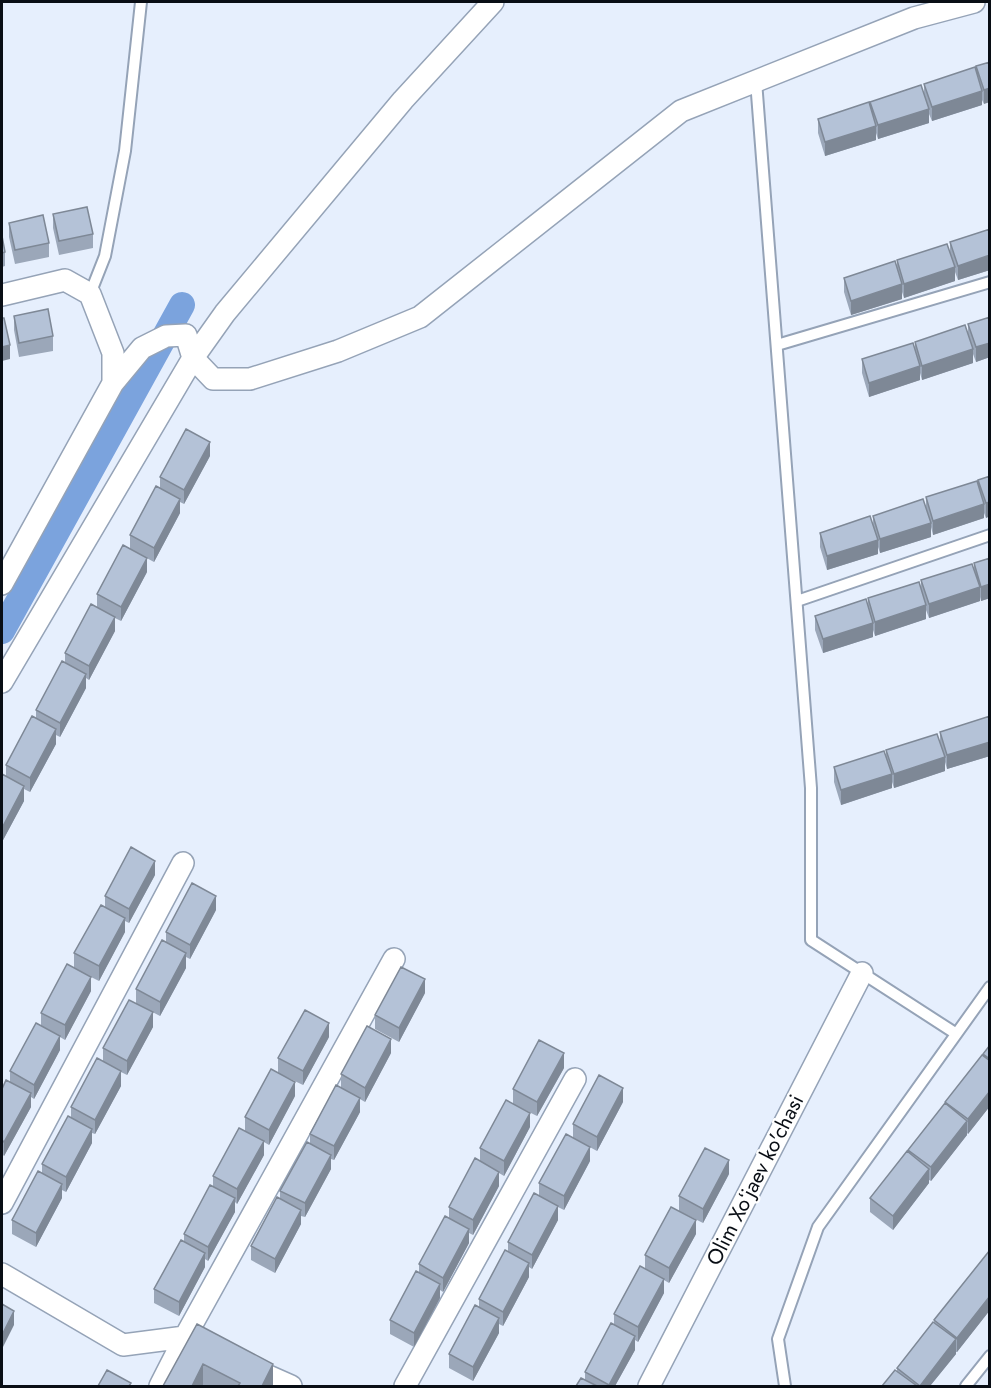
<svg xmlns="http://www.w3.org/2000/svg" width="991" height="1388" viewBox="0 0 991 1388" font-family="Jost,sans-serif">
	<rect width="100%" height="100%" fill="#e6effd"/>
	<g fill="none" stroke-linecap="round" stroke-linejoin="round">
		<path stroke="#7ba3dd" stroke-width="26" d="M2 631 182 305"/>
		<defs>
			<path id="service" d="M756 81 811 788V940L955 1033
				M90 294 105 256 125 151 141 2
				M777 345 990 282
				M797 601 990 535
				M785 1386 778 1339 818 1227 990 987
				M966 1386 990 1356"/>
			<path id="minor" d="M2 295 65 280 90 294 113 353V383
				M2 584 113 383 142 348 166 336 186 335 193 358 213 379H250L338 351 420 317 681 111 914 18 974 2
				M2 682 193 358 225 313 403 100 493 2
				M2 1203 183 863
				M2 1274 123 1345 185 1337 193 1341
				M248 1367 291 1386
				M160 1386 185 1337 394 959
				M405 1386 575 1079
				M649 1386 862 973"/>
		</defs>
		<use href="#service" stroke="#95a3b7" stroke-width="14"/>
		<use href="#minor" stroke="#95a3b7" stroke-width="24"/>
		<use href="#service" stroke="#fff" stroke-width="10"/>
		<use href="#minor" stroke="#fff" stroke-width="21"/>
	</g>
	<path fill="#9ba7b9" d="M990 62 984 104 982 100V105L932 121 929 114V123L878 139 876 133V140L825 156 818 133V119L870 108V102L924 93V84L976 72V66Z
		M53 214 93 234V248L59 255 53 228Z
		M9 223 49 243V257L15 264 9 237Z
		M990 229V270L958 280 955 272V281L904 298 902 292V299L851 315 844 292V278L897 267V260L950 252V242Z
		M2 236 5 252V266L2 267Z
		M14 316 53 336V351L19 357 14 330Z
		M990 317V357L976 362 973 354V363L922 380 920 373V380L869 397 862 373V359L915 348V342L968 334V324Z
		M210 456 184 504 180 502V513L154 562 130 549V535L160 488V477Z
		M990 476V516L986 518 984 513V518L933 535 931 527V537L880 553 878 547V554L827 570 820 547V533L873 523V516L926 507V497L978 485V480Z
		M990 558V598L981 601 980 597V601L929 618 926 610V619L875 636 873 630V637L823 653 815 630V616L868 606V598L921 590V580L974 568V563Z
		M147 572 121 621 115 618V631L89 680 86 678V688L60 737 56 735V744L30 792 24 789V801L2 842V774L6 777V765L36 718V710L65 663V653L97 607V594Z
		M990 716V756L947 769 945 762V771L894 788 892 782V788L841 805 834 782V767L886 757V750L940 742V732Z
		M155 875 129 923 125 921V932L99 981 91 977V991L65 1040 60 1037V1050L34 1099 31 1097V1107L4 1156 2 1154V1089L10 1082V1071L41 1026V1013L74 968V953L105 907V896Z
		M216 910 190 959 186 957V968L160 1016 139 1005 153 1027 127 1075 121 1072V1086L95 1134 92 1133V1143L66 1192 62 1190V1198L36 1247 12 1234V1220L42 1173V1164L71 1117V1107L103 1061V1048L136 1003V989L166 942V932Z
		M425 993 399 1042 375 1029V1015Z
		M329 1037 303 1085 278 1073V1058Z
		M990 1045V1106L968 1134 967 1133V1135L931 1181 929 1180V1183L893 1230 870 1212V1198L908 1152V1150L983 1056V1054Z
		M391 1053 365 1102 360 1099V1112L334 1160 331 1159V1169L305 1217 301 1216V1224L275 1273 251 1260V1246L280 1199V1191L310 1143V1134L341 1088V1074Z
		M564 1068 537 1116 513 1104V1089Z
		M295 1096 269 1145 264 1142V1155L237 1204 235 1202V1212L208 1261 205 1259V1267L179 1316 154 1303V1289L184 1242V1234L213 1187V1176L245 1131V1117Z
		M623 1102 597 1151 573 1138V1124Z
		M530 1127 504 1176 499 1173V1186L473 1235 469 1233V1243L443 1292 440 1290V1298L414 1347 390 1334V1320L419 1273V1264L449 1218V1207L480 1161V1148Z
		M590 1161 564 1210 558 1207V1220L532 1269 529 1267V1277L503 1326 499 1324V1333L473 1381 449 1368V1354L479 1307V1299L508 1252V1242L539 1196V1183Z
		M729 1174 703 1223 679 1211V1196Z
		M696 1234 669 1283 664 1280V1293L638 1342 635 1340V1350L615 1386H576L585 1380V1372L614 1325V1314L645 1268V1255Z
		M990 1250V1310L957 1352H956V1354L930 1386H882L897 1371V1368L934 1322V1320Z
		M197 1324 273 1386H163Z"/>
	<path fill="#7e8896" d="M990 88V102L984 104V90Z
		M982 91V105L932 121V107Z
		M929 109V123L878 139V125Z
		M876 126V140L825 156V142Z
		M990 255V270L958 280V266Z
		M955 267V281L904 298V284Z
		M902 284V299L851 315V301Z
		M990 343V357L976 362V347Z
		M10 345V359L2 361V347Z
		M973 349V363L922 380V366Z
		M920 366V380L869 397V383Z
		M210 442V456L184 504V490Z
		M180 499V513L154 562V548Z
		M990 502V516L986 518V503Z
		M984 504V518L933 535V521Z
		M931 523V537L880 553V539Z
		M878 540V554L827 570V556Z
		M147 558V572L121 621V607Z
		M990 584V598L981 601V587Z
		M980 587V601L929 618V604Z
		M926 605V619L875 636V622Z
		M115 617V631L89 680V666Z
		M873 623V637L823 653V639Z
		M86 674V688L60 737V723Z
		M56 729V744L30 792V778Z
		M990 742V756L947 769V755Z
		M945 757V771L894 788V774Z
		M892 774V788L841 805V790Z
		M24 786V801L2 842V828Z
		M155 861V875L129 923V909Z
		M216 896V910L190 959V945Z
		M125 918V932L99 981V966Z
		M186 953V968L160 1016V1002Z
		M91 977V991L65 1040V1025Z
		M425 979V993L399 1042V1028Z
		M153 1012V1027L127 1075V1061Z
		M329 1023V1037L303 1085V1071Z
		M60 1036V1050L34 1099V1085Z
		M391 1039V1053L365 1102V1088Z
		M564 1053V1068L537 1116V1102Z
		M121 1071V1086L95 1134V1120Z
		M295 1082V1096L269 1145V1130Z
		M623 1088V1102L597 1151V1137Z
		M990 1091V1106L968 1134V1119Z
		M31 1093V1107L4 1156V1142Z
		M360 1098V1112L334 1160V1146Z
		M530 1113V1127L504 1176V1161Z
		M967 1121V1135L931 1181V1167Z
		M92 1129V1143L66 1192V1177Z
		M264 1141V1155L237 1204V1189Z
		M590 1147V1161L564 1210V1196Z
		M331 1155V1169L305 1217V1203Z
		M729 1160V1174L703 1223V1209Z
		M929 1169V1183L893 1230V1216Z
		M499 1172V1186L473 1235V1220Z
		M62 1184V1198L36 1247V1233Z
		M235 1198V1212L208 1261V1247Z
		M558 1206V1220L532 1269V1255Z
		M301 1210V1224L275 1273V1259Z
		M696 1220V1234L669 1283V1268Z
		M469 1229V1243L443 1292V1278Z
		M205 1253V1267L179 1316V1302Z
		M529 1263V1277L503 1326V1312Z
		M664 1279V1293L638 1342V1327Z
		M440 1284V1298L414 1347V1333Z
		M990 1296V1310L957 1352V1338Z
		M14 1311V1325L2 1349V1335Z
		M499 1318V1333L473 1381V1367Z
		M635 1336V1350L615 1386H609V1385Z
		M956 1339V1354L930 1386H920Z
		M203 1364V1386H192Z
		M273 1364V1386H262Z"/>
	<path fill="#b4c2d7" stroke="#7e8896" stroke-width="1.5" d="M990 62V88L984 90 976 66Z
		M975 67 982 91 932 107 924 84Z
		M921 85 929 109 878 125 870 102Z
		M869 102 876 126 825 142 818 119Z
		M87 207 93 234 59 241 53 214Z
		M43 215 49 243 15 250 9 223Z
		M990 229V255L958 266 950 242Z
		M2 236 5 252 2 253Z
		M947 244 955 267 904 284 897 260Z
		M895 261 902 284 851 301 844 278Z
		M48 309 53 336 19 343 14 316Z
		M990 317V343L976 347 968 324Z
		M2 318H4L10 345 2 347Z
		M965 325 973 349 922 366 915 342Z
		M913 343 920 366 869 383 862 359Z
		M186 429 210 442 184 490 160 477Z
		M990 476V502L986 503 978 480Z
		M977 481 984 504 933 521 926 497Z
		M156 486 180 499 154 548 130 535Z
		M923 499 931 523 880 539 873 516Z
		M870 516 878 540 827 556 820 533Z
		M123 545 147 558 121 607 97 594Z
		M990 558V584L981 587 974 563Z
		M972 564 980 587 929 604 921 580Z
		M919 582 926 605 875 622 868 598Z
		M866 599 873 623 823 639 815 616Z
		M91 604 115 617 89 666 65 653Z
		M62 661 86 674 60 723 36 710Z
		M32 716 56 729 30 778 6 765Z
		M990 716V742L947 755 940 732Z
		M937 734 945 757 894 774 886 750Z
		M884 751 892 774 841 790 834 767Z
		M2 774 24 786 2 828Z
		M131 847 155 861 129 909 105 896Z
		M192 883 216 896 190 945 166 932Z
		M101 905 125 918 99 966 74 953Z
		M162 940 186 953 160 1002 136 989Z
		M67 964 91 977 65 1025 41 1013Z
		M401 967 425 979 399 1028 375 1015Z
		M129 1000 153 1012 127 1061 103 1048Z
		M305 1010 329 1023 303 1071 278 1058Z
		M36 1023 60 1036 34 1085 10 1071Z
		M367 1026 391 1039 365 1088 341 1074Z
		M539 1040 564 1053 537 1102 513 1089Z
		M990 1045V1059L983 1054Z
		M982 1055 990 1061V1091L968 1119 945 1102Z
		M97 1058 121 1071 95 1120 71 1107Z
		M271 1069 295 1082 269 1130 245 1117Z
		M599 1075 623 1088 597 1137 573 1124Z
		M6 1080 31 1093 4 1142 2 1140V1089Z
		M336 1085 360 1098 334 1146 310 1134Z
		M506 1100 530 1113 504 1161 480 1148Z
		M945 1103 967 1121 931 1167 908 1150Z
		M68 1116 92 1129 66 1177 42 1164Z
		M239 1128 264 1141 237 1189 213 1176Z
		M566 1134 590 1147 564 1196 539 1183Z
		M307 1142 331 1155 305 1203 280 1191Z
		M705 1148 729 1160 703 1209 679 1196Z
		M907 1151 929 1169 893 1216 870 1198Z
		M475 1158 499 1172 473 1220 449 1207Z
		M38 1171 62 1184 36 1233 12 1220Z
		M210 1185 235 1198 208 1247 184 1234Z
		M534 1193 558 1206 532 1255 508 1242Z
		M277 1197 301 1210 275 1259 251 1246Z
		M671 1207 696 1220 669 1268 645 1255Z
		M445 1216 469 1229 443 1278 419 1264Z
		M181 1240 205 1253 179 1302 154 1289Z
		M505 1250 529 1263 503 1312 479 1299Z
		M990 1250V1296L957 1338 934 1320Z
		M640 1266 664 1279 638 1327 614 1314Z
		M416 1271 440 1284 414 1333 390 1320Z
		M2 1304 14 1311 2 1335Z
		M475 1305 499 1318 473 1367 449 1354Z
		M933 1322 956 1339 920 1386 897 1368Z
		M611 1323 635 1336 609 1385 585 1372Z
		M197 1324 273 1364 262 1386H238L240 1383 203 1364 192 1386H163Z
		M107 1370 131 1383 129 1386H98Z
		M895 1370 917 1386H882Z
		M581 1378 597 1386H576Z"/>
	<g text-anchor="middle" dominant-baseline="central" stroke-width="4.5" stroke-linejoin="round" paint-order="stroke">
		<g font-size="21" fill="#090e15" stroke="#fff">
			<text transform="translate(755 1180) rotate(-63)">Olim Xoʻjaev ko'chasi</text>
		</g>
	</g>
	<rect width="991" height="1388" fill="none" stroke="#090e15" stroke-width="6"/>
</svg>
